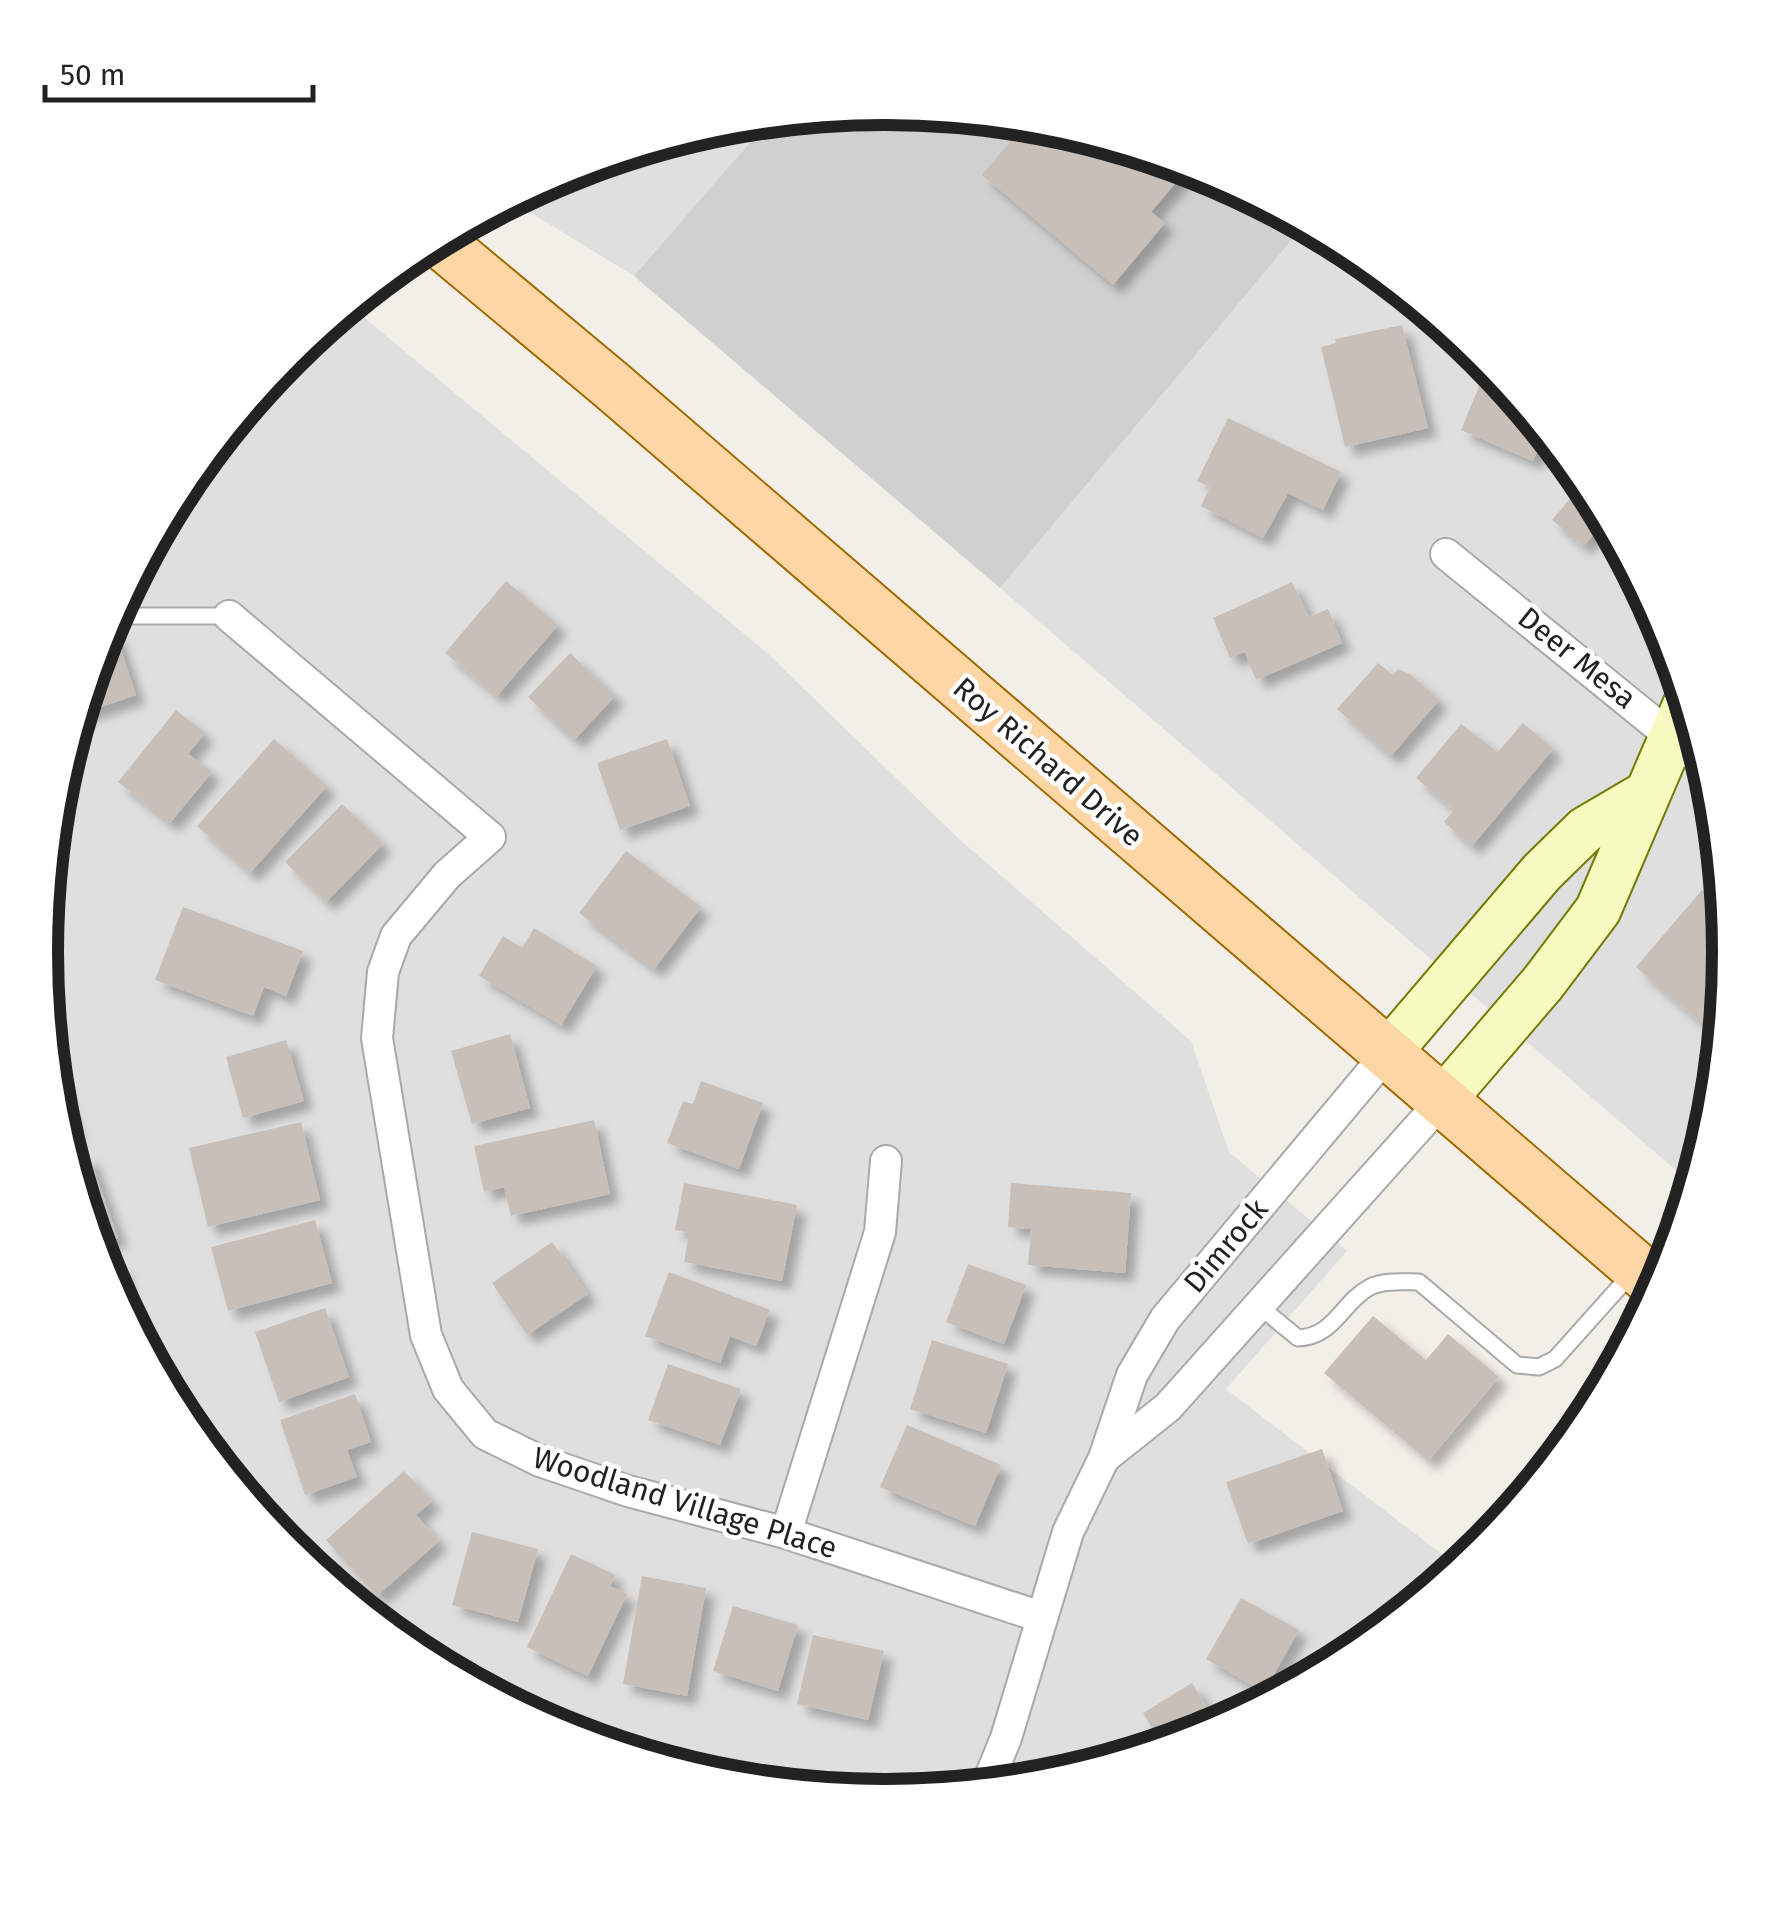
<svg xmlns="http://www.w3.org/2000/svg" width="1769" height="1905" viewBox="0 0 1769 1905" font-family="'Fira Sans',sans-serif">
	<defs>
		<filter id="shadow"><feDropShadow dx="9" dy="9" stdDeviation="5" flood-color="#0004"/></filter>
	</defs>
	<rect width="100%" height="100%" fill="#f2efe9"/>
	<path fill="#e0dfdf" d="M770 119 634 276 510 200 562 172 720 124Z
		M1305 224 1354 251 1482 356 1587 484 1665 630 1713 788 1729 953 1713 1118 1692 1184 1000 588Z
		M349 305 765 651 958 838 1191 1041 1229 1152 1347 1251 1226 1389 1460 1568 1353 1655 1207 1733 1049 1781 884 1797 719 1781 561 1732 415 1654 287 1549 182 1421 104 1275 56 1117 40 952 56 787 105 629 183 483 288 355Z"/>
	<path fill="#d0d0d0" d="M885 108 1050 124 1208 173 1305 224 1000 588 634 276 770 119Z"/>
	<path fill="#c7bfb8" filter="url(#shadow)" d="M1001 120 1050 124 1189 167 1151 212 1165 223 1113 285 982 175 1014 137Z
		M1402 325 1428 428 1345 447 1321 347 1336 343 1335 339Z
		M1488 365 1545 433 1533 461 1461 430Z
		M1228 418 1341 472 1323 510 1288 493 1263 538 1201 506 1210 487 1197 481Z
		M1585 481 1587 484 1632 568 1599 540 1605 533 1599 529 1583 546 1552 520Z
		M506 581 558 625 497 696 445 653Z
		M1292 582 1309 617 1328 609 1342 643 1256 680 1245 652 1230 658 1213 618Z
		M115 632 136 695 78 715 102 637Z
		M570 653 615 696 574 740 528 697Z
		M1378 663 1393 675 1398 669 1410 674 1439 700 1391 756 1337 709Z
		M176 710 205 733 188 754 212 772 170 823 118 782Z
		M1523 723 1553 749 1472 846 1444 822 1454 810 1416 778 1461 724 1498 752Z
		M274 739 327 786 250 873 197 826Z
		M667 739 690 806 620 830 597 763Z
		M342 804 383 844 326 902 285 862Z
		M626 851 701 907 654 969 579 913Z
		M1702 890 1725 909 1729 952 1725 995 1701 1023 1636 967Z
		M183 907 303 951 286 996 264 987 253 1016 155 980Z
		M534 928 597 966 561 1025 479 976 503 936 522 948Z
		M510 1034 530 1108 472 1124 451 1051Z
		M286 1040 304 1101 243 1118 226 1057Z
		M53 1067 75 1132 62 1137 56 1117Z
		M701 1081 763 1103 739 1169 667 1143 683 1101 693 1104Z
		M594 1120 610 1194 511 1216 504 1187 484 1192 474 1146Z
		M301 1122 320 1200 208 1227 189 1148Z
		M89 1155 118 1238 95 1245 70 1162Z
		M684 1183 797 1205 782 1281 684 1262 689 1233 675 1230Z
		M1011 1183 1131 1193 1125 1273 1028 1265 1031 1229 1008 1227Z
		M315 1220 332 1283 228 1311 211 1247Z
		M552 1242 588 1294 527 1335 492 1283Z
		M968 1264 1026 1285 1004 1344 946 1322Z
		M121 1265 133 1328H132L102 1268Z
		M669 1272 770 1310 756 1346 730 1336 720 1363 645 1336Z
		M325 1308 349 1377 279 1402 255 1332Z
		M1373 1316 1426 1360 1448 1334 1499 1377 1428 1461 1324 1373Z
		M932 1340 1008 1364 986 1433 910 1409Z
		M668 1364 741 1389 720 1445 648 1420Z
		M355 1394 371 1442 347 1450 357 1477 305 1495 280 1420Z
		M907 1425 1001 1465 975 1526 880 1487Z
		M1322 1449 1343 1511 1248 1544 1226 1482Z
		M404 1471 432 1501 416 1515 439 1541 377 1596 326 1540Z
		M472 1532 538 1549 518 1622 452 1605Z
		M571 1554 615 1575 610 1586 627 1594 588 1676 527 1647Z
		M642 1576 706 1588 687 1696 623 1684Z
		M1241 1598 1299 1630 1264 1692 1206 1659Z
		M733 1606 798 1625 778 1691 713 1671Z
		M813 1635 884 1651 868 1720 797 1704Z
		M1192 1683 1219 1727 1163 1746 1143 1713Z"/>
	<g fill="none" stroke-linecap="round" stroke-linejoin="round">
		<defs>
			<path id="lane" d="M111 616H229
				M1259 1306 1298 1338C1334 1337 1342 1302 1370 1287 1384 1280 1403 1282 1419 1282L1517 1365 1539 1367 1555 1359 1632 1273"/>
			<path id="street" d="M1446 554 1706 765
				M229 616 490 837 447 875 396 936 383 972 377 1038 426 1335 448 1389 485 1434 540 1461 628 1491 786 1533 1041 1617
				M1104 1458 1168 1407 1441 1102
				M786 1533 880 1232 886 1161
				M986 1787 1006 1738 1068 1532 1104 1458 1132 1375 1165 1319 1386 1055"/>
			<path id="secondary" d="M1386 1055 1542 872 1585 830 1643 796
				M1441 1102 1543 983 1598 910 1687 702"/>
			<path id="primary" d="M436 239 610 384 1659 1287"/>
		</defs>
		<use href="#lane" stroke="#a9a9a9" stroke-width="19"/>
		<use href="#street" stroke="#a9a9a9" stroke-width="34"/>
		<use href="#secondary" stroke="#707d05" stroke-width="49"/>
		<use href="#primary" stroke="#a06b00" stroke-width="54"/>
		<use href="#lane" stroke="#fff" stroke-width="15"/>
		<use href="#street" stroke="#fff" stroke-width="30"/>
		<use href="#secondary" stroke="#f7fabf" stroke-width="45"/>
		<use href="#primary" stroke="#fcd6a4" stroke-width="50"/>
	</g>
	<g text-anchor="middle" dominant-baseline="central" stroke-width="9" stroke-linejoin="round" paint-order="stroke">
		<g font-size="30" fill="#222" stroke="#fff">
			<text transform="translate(1577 658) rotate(39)">Deer Mesa</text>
			<text transform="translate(1048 762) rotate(41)">Roy Richard Drive</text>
			<text transform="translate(1226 1246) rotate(-50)">Dimrock</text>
			<text transform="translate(685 1503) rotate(17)">Woodland Village Place</text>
		</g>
	</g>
	<path d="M0 0H1769V1905H0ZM58 952a827 827 0 1 1 1654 0a827 827 0 1 1-1654 0Z" fill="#fff" fill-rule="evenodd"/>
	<path fill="none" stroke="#222" stroke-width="12" d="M58 952a827 827 0 1 1 1654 0a827 827 0 1 1-1654 0Z"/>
	<path d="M45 85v15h268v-15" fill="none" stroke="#222222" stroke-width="5"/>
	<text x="60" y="85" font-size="30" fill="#222222" stroke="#ffffff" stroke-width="8" paint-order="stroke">50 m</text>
</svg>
